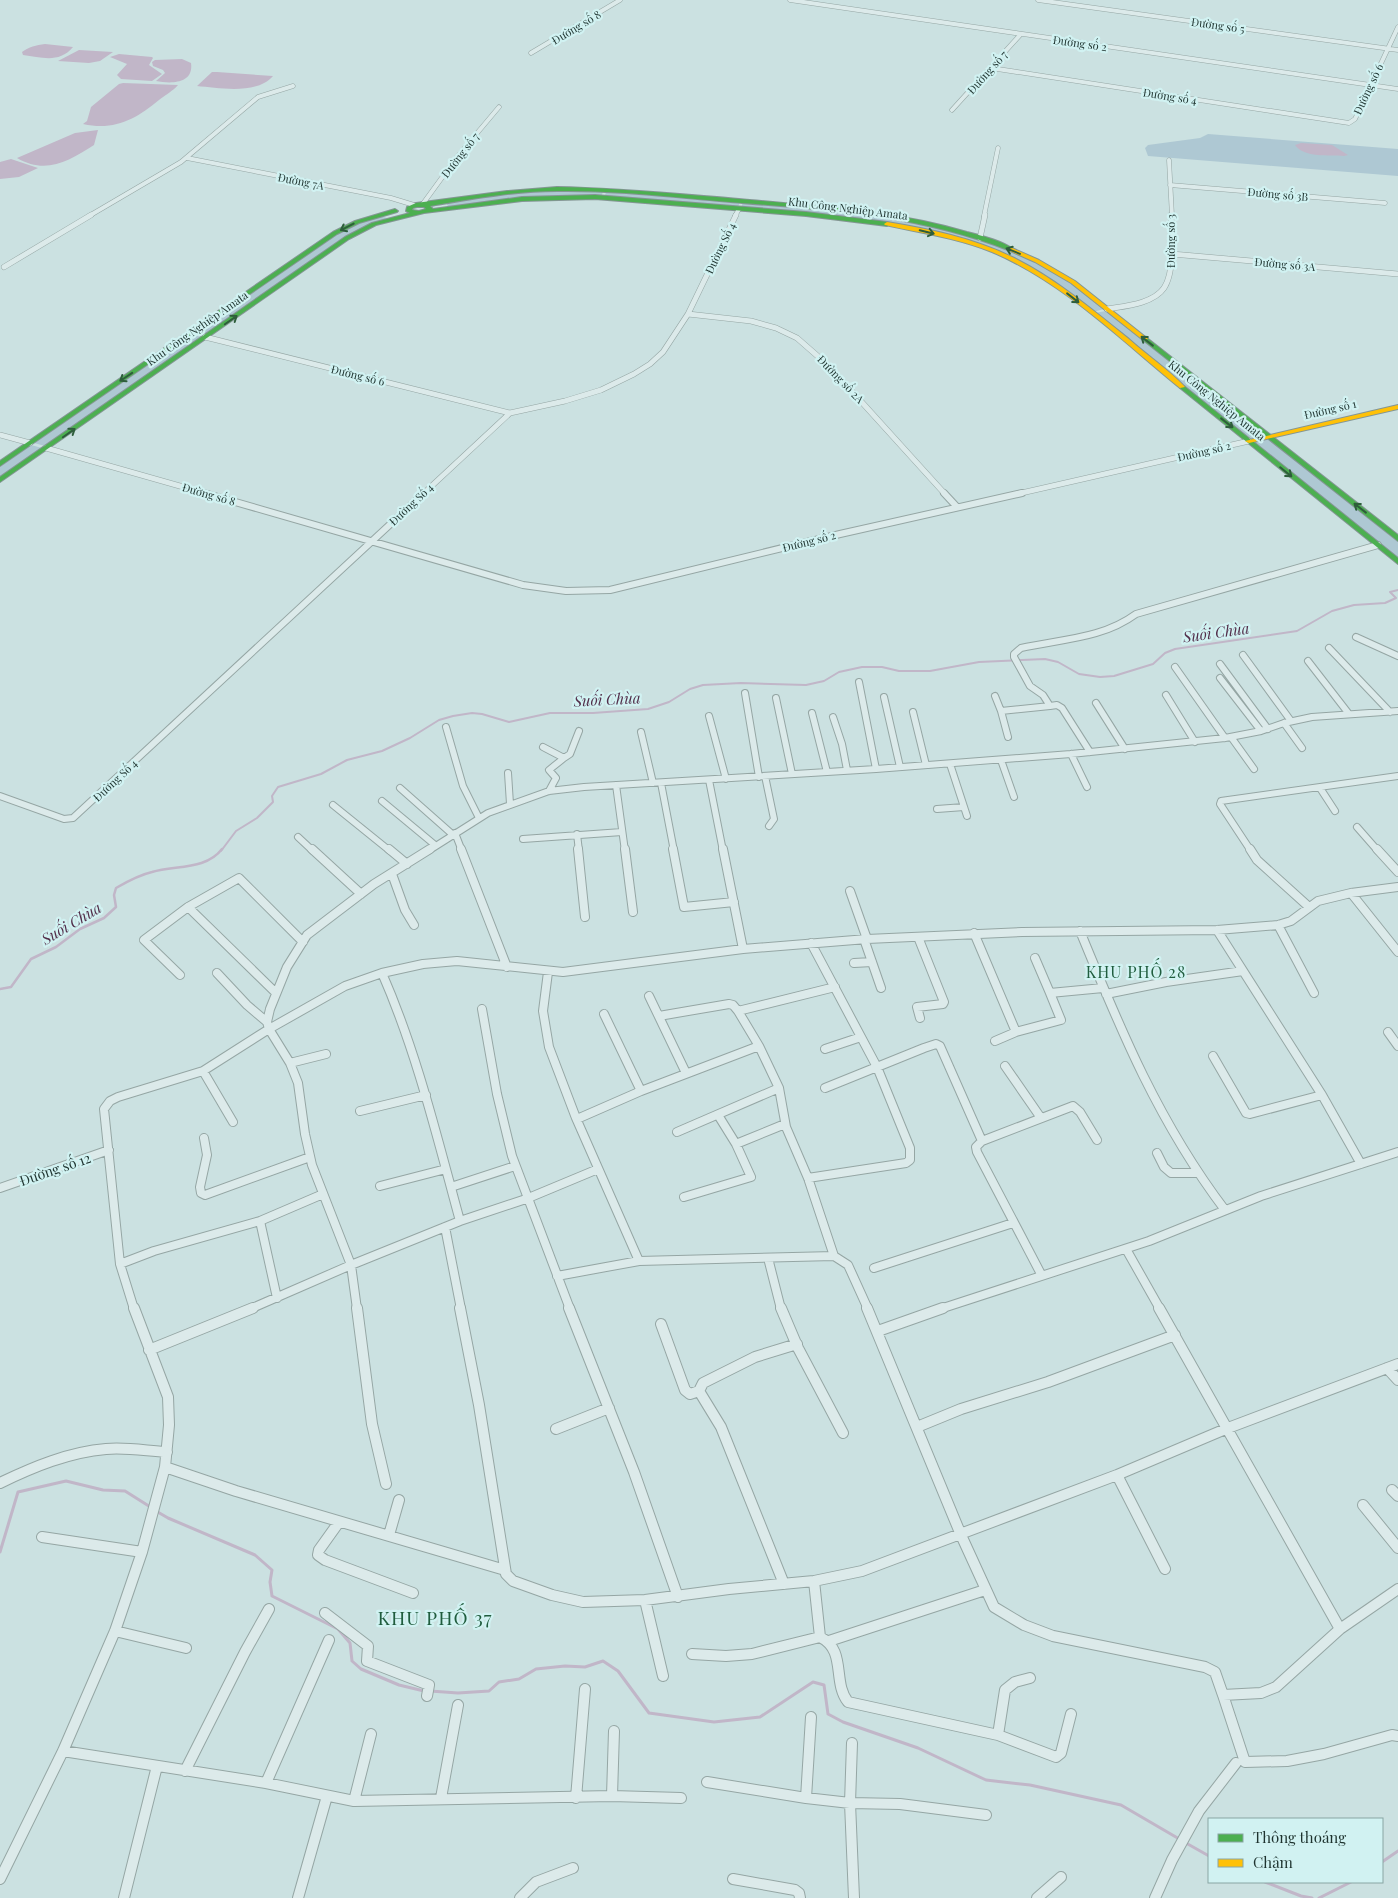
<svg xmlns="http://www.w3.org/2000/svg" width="1398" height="1898" viewBox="0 0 1398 1898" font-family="'Playfair Display',serif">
	<rect width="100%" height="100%" fill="#cbe1e1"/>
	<path fill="#aec8d3" d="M1208 134 1398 149V176L1148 156 1145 148 1148 145 1200 138Z
		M555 190 603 191 602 195 526 197 449 208 446 203 502 194Z
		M606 191 740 202 738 207 605 196Z
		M743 202 864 213 932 226 998 246 1040 264 1071 283 1104 309 1093 312C1076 298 1060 284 1041 273 950 222 842 218 741 208Z
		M379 216 387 218 345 237 204 336 194 333 338 234 359 223Z
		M1106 311 1123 325 1264 435 1250 439 1095 313Z
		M192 335 202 337 45 446 34 443Z
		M1267 437 1398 542V559L1253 441Z
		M31 445 42 448 0 478V467Z"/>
	<path fill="#c1b6c8" d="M45 44 73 47C59 64 41 57 23 55L22 52C29 47 36 45 45 44Z
		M79 50 113 52 100 61 89 63 58 61Z
		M119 54 152 57 153 58 149 65 162 74 152 81 121 79 117 75 127 64 110 57Z
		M155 60 182 59 191 63C194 84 171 84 156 81L165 73 163 70 153 66 152 62Z
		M212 72H217L273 76C257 95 219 88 197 86Z
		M123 83 178 85C173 91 165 95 159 100 136 119 115 131 83 124L87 121 91 107 119 84Z
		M98 130 94 145C69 161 46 175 17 158L75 133Z
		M1301 143 1332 145 1348 155 1344 156C1329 155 1304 158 1295 145Z
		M11 159 38 168 19 177 0 179V162Z"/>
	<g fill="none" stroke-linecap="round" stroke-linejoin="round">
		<path stroke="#c1b6c8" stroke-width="2" d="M221 851 236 831 257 818 273 802 272 796 278 787 321 774 347 760 382 751 410 738 439 720 453 716 472 713 482 714 509 722 550 713H593L648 709 669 702 690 689 703 685 741 683 806 685 824 681 839 672 862 667H882L899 671H930L979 662 1045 659 1058 662 1079 674 1100 677 1114 676 1153 664 1165 653 1175 649 1297 631 1332 611 1354 605 1385 603 1396 598 1390 592 1398 590"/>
		<path stroke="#c1b6c8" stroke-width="2.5" d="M0 989 11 987 31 959 56 947 80 929 104 918 116 907 114 895 116 888C128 881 139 875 152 872 176 865 206 870 222 849"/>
		<path stroke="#c1b6c8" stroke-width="3" d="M156 1511 168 1518 255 1555 272 1570 270 1582 272 1596 338 1629 350 1643 352 1661 361 1669 399 1685 424 1691
			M0 1552 18 1492 66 1481 103 1490 125 1491 152 1508
			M430 1691 458 1693 489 1691 499 1682 519 1679 536 1669 565 1666 585 1667 603 1661 618 1671 649 1713 714 1722 760 1717 813 1682 824 1685 828 1714 843 1722 918 1748 986 1780 1030 1785 1121 1805 1181 1840
			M1186 1843 1209 1856
			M1382 1862 1398 1851
			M1265 1882 1301 1896 1312 1898
			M1319 1898 1351 1882"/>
		<defs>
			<path id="street-far4" d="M790 0 1398 89
				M1038 0 1398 50
				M531 53 620 0
				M991 68 1349 123 1355 119 1398 27
				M952 110 1021 34
				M187 158 391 198 414 205
				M1169 160 1172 216
				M1170 185 1385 203
				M422 205 457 157 499 107
				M89 216 181 162 258 97 293 86
				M735 216 739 209
				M984 216 998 148"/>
			<path id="street-far3" d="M980 238 985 215
				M1172 254 1398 274
				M4 267 91 215
				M1107 309C1124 306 1153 304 1164 288 1175 272 1172 234 1171 215
				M688 314 751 321 776 328 797 338 829 366 945 494
				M205 337 510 413
				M0 435 30 443
				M46 448 208 494
				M423 494 510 413 565 401 601 390 634 374 650 364 663 352 688 314 736 215
				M1017 494 1249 441"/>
			<path id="street-far2" d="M204 493 523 585 566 591 610 590 840 534 1022 493
				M944 493 957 507
				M1356 637 1398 656
				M1329 648 1390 712
				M1243 655 1291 721
				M1308 661 1349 714
				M1220 664 1268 729
				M1175 667 1225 738
				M1220 678 1261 731
				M859 682 876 769
				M745 693 759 777
				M1166 695 1195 742
				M995 696 1001 711
				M884 697 900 767
				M776 698 792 774
				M1096 703 1125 749
				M913 712 926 765
				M812 713 827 772
				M709 716 726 779
				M833 717 842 744 847 770
				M1284 723 1302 748
				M446 727 463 786 479 818
				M641 732 653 783
				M1008 737 1001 711 1050 706
				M1231 737 1254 769
				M543 747 564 758 549 770 556 778 549 791
				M1090 752 1062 708 1057 705 1050 706 1043 695 1030 686 1014 657V654L1021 648C1061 639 1102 639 1136 614L1378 545
				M1071 754 1087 787
				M564 758 570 754 579 731
				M1001 760 1014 797
				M950 764 967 816
				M508 773 510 804
				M765 776 774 819 769 826
				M709 780 723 851
				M661 783 674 851
				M616 785 625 851
				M400 788 452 834
				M1320 788 1335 811
				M0 796 64 819 73 818 424 493
				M382 801 435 845
				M333 805 390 851
				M937 809 964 807
				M1357 827 1378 851
				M455 833 462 851
				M577 834 579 851
				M298 837 313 851
				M523 839 622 832
				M428 851 488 813 549 791 584 787 876 769 1071 754 1225 738 1261 731 1284 723 1312 717 1398 711
				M1251 851 1220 804 1221 801 1398 776"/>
			<path id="street-far1" d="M312 849 361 894
				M389 849 407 864
				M461 849 507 967
				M578 849 585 917
				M625 849 633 912
				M673 849 684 907 734 902
				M723 849 743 949
				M1250 849 1257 860 1309 907
				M1377 849 1398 872
				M392 874 405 910 414 925
				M850 891 867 939
				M1351 893 1398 952
				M188 907 276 993
				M1278 925 1314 993
				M1217 930 1322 1095 1361 1164
				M1080 931C1121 1031 1159 1123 1225 1210
				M974 933 1016 1032
				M918 937 944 1002 943 1004 917 1007 920 1018
				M864 939 881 988
				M1035 958 1050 993
				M854 963 872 962
				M548 972 543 1011 549 1047 576 1118 639 1261
				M217 973 247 1005 267 1022
				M382 973C417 1053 437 1137 460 1221
				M180 975 144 940 188 907 239 878 303 942
				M1106 994 1166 982 1243 971
				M649 996 686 1073
				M482 1009 497 1094 512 1156 570 1309
				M738 1011 835 987
				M604 1014 641 1091
				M659 1016 729 1004 733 1005 738 1011 759 1046 779 1088 786 1127 808 1178 834 1256
				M1388 1032 1398 1046
				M995 1041 1016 1032 1061 1020 1050 993 1103 988
				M825 1049 861 1037
				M1213 1056 1246 1113 1250 1114 1322 1095
				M290 1063 326 1054
				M1005 1066 1041 1118
				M203 1071 233 1122
				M825 1088 924 1048 936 1044 940 1046 982 1141 976 1147 977 1152 1041 1274
				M360 1111 426 1095
				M718 1115 736 1144 785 1124
				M577 1119 641 1091 759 1046
				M677 1132 779 1088
				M204 1138 207 1155 200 1187 201 1193 205 1195 310 1157
				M982 1141 1073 1106 1080 1112 1097 1140
				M1157 1153 1164 1167 1171 1173H1196
				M808 1178 906 1163 910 1160V1148L877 1067 811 943
				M380 1186 446 1169
				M451 1187 515 1166
				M0 1188 109 1150
				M684 1197 751 1177 736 1144
				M260 1221 277 1298
				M445 1227 461 1309
				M1126 1249 1160 1309
				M768 1258 781 1309
				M120 1264 154 1251 260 1221 323 1194
				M874 1268 1013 1223
				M557 1276 639 1261 834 1256 848 1265 868 1309
				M134 1309 120 1264 104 1109 110 1101 118 1097 203 1071 269 1029 345 986 382 973 423 964 457 961 563 972 743 949 867 939 1022 932 1217 930 1278 925 1291 921 1318 901 1351 893 1398 887
				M250 1309 351 1265 460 1221 526 1199 598 1169
				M357 1309 351 1265 312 1165 305 1134 298 1083 290 1063 269 1029 267 1022 270 1009 287 967 307 935 374 884 430 849
				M940 1309 1149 1241 1261 1196 1398 1152"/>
			<path id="street" d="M357 1308 372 1424 386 1484
				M460 1308 479 1405 506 1574 513 1581 552 1595 583 1602 645 1600 729 1589 814 1581 862 1571 1117 1475 1228 1428 1398 1364
				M569 1308 634 1472 678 1597
				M781 1308 798 1348 843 1433
				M867 1308 961 1535 994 1607 1024 1625 1053 1636 1205 1667 1215 1672 1223 1695 1261 1693 1276 1687 1340 1629 1398 1589
				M1159 1308 1340 1629
				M661 1324 685 1390 690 1394 699 1391
				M878 1331 943 1308
				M149 1350 253 1308
				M1387 1368 1398 1380
				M917 1427 961 1409 1048 1382 1175 1335
				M556 1429 609 1408
				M165 1467 236 1491 505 1570
				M1117 1475 1165 1569
				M0 1483C33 1467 69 1452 106 1449 126 1447 147 1451 167 1452
				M1392 1490 1398 1496
				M1363 1505 1398 1548
				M339 1522 319 1550 318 1555 325 1560 413 1593
				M389 1535 399 1500
				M42 1537 142 1552
				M784 1584 721 1427 699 1391 703 1383 755 1357 797 1344
				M645 1600 663 1676
				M325 1613 368 1646 367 1661 429 1685 427 1696
				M115 1631 186 1648
				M820 1637C847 1650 832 1682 848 1702L998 1735
				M829 1641 985 1590
				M692 1654 726 1656 752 1654 820 1637 814 1581
				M1030 1678 1015 1682 1005 1690 998 1735 1056 1757 1061 1753 1071 1714
				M1223 1695 1245 1762 1287 1761 1324 1754 1392 1735 1398 1736
				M852 1743 850 1803 854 1898
				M63 1751 266 1783 354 1801 612 1796 681 1798
				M185 1771 245 1652 269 1609
				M707 1782 806 1798 850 1803 900 1804 986 1815
				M266 1783 329 1640
				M612 1796 614 1731
				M441 1798 458 1705
				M576 1798 585 1689
				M806 1798 811 1717
				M354 1801 371 1734
				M0 1879 63 1751 115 1631 142 1552 165 1467 169 1425 168 1397 134 1308
				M733 1879 795 1890 799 1893 800 1898
				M124 1898 157 1766
				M298 1898 327 1796
				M520 1898 536 1882 573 1868
				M1037 1898 1061 1877
				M1155 1898 1172 1860 1199 1811 1236 1763"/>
			<path id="fast" d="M557 187C618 188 678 194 739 199 815 206 893 210 967 232 982 236 1000 240 1013 249L1008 250C920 216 834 210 742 203 680 198 619 190 557 191 514 191 472 199 430 206L433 209 522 197 595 195 806 212 887 222 890 224 887 226 806 216 595 199 522 201 424 213 376 225 349 239 0 482V477L345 237 372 223 410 213 406 211 407 207 416 203 507 191ZM417 207H424L426 209 419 211 412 210 413 208Z
				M395 209 398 211 397 212 359 223 337 234 0 466V461L333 232 355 221Z
				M1143 338H1147L1398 535V541L1143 340Z
				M1180 386H1184L1398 558V564L1180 388Z"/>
			<path id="slow" d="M887 222C930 229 973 238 1012 257 1055 278 1093 310 1130 340 1148 356 1169 370 1185 387L1180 388C1121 340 1063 282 992 252 957 238 921 233 885 225L884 224Z
				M1008 248H1012L1039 260 1075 281 1148 339 1143 340 1071 283 1035 262 1008 250Z
				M1398 405V409L1249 443 1245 441Z"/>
		</defs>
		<use href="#street-far4" stroke="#95a6a4" stroke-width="5"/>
		<use href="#street-far3" stroke="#95a6a4" stroke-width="6"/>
		<use href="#street-far2" stroke="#95a6a4" stroke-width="8"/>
		<use href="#street-far1" stroke="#95a6a4" stroke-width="10"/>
		<use href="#street" stroke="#95a6a4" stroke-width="12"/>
		<use href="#fast" stroke="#849694" stroke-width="2"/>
		<use href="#slow" stroke="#849694" stroke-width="2"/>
		<use href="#street-far4" stroke="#dceaea" stroke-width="4"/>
		<use href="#street-far3" stroke="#dceaea" stroke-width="5"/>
		<use href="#street-far2" stroke="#dceaea" stroke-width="6"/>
		<use href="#street-far1" stroke="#dceaea" stroke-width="8"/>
		<use href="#street" stroke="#dceaea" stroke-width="10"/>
		<use href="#fast" fill="#4caf50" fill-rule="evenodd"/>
		<use href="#slow" fill="#ffc107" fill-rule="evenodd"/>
	</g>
	<defs><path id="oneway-shaft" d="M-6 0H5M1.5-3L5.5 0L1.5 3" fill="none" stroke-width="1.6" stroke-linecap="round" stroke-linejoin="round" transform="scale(1.25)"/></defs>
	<g stroke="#2e5e3b">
		<use href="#oneway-shaft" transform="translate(347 227) rotate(153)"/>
		<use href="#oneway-shaft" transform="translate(927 232) rotate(14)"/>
		<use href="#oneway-shaft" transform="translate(1013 251) rotate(-158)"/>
		<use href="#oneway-shaft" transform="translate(1073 298) rotate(38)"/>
		<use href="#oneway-shaft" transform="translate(231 320) rotate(-35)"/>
		<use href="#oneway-shaft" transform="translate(1147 341) rotate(-142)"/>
		<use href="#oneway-shaft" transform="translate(126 377) rotate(146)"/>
		<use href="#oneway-shaft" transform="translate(1227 423) rotate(38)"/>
		<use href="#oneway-shaft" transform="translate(69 433) rotate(-35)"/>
		<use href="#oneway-shaft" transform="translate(1286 472) rotate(39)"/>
		<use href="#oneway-shaft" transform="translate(1360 508) rotate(-142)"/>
	</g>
	<g text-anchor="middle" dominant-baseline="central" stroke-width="4.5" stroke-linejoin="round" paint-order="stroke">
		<g font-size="11" fill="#1e332f" stroke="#d1f2f2">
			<text transform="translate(1218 25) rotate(8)">Đường số 5</text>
			<text transform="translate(576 27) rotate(-31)">Đường số 8</text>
			<text transform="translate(1080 43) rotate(8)">Đường số 2</text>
			<text transform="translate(987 72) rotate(-48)">Đường số 7</text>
			<text transform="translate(1368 89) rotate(-65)">Đường số 6</text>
			<text transform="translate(1170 96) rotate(9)">Đường số 4</text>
			<text transform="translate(460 155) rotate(-52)">Đường số 7</text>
			<text transform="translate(301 181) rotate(11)">Đường 7A</text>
			<text transform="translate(1278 194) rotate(5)">Đường số 3B</text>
			<text transform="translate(848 208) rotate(7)">Khu Công Nghiệp Amata</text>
			<text transform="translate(1170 241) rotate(-90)">Đường số 3</text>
			<text transform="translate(720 248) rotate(-64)">Đường Số 4</text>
			<text transform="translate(1285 264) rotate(5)">Đường số 3A</text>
			<text transform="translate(197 328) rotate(-35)">Khu Công Nghiệp Amata</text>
			<text transform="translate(358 375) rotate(14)">Đường số 6</text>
			<text transform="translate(841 379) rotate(46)">Đường số 2A</text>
			<text transform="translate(1217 400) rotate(39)">Khu Công Nghiệp Amata</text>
			<text transform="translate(1330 409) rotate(-13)">Đường số 1</text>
			<text transform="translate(1204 451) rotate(-13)">Đường số 2</text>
			<text transform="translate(209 494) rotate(16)">Đường số 8</text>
			<text transform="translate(411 504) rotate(-43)">Đường Số 4</text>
			<text transform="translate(809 541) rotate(-14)">Đường số 2</text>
			<text transform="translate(115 780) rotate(-43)">Đường Số 4</text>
		</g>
		<g font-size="14" fill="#1e332f" stroke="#d1f2f2">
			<text transform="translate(55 1169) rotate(-19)">Đường số 12</text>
		</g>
		<g font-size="15" font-style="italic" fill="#522e4a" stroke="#d1f2f2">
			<text transform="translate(1216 632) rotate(-8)">Suối Chùa</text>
			<text transform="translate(607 699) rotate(-3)">Suối Chùa</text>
			<text transform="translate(71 923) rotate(-31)">Suối Chùa</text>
		</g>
		<g font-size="16" letter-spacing="1" fill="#205d3e" stroke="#d1f2f2">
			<text x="1136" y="971">KHU PHỐ 28</text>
		</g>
		<g font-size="19" letter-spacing="1" fill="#205d3e" stroke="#d1f2f2">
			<text x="435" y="1617">KHU PHỐ 37</text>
		</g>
	</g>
	<rect x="1208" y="1818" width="175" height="65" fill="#d1f2f2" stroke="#89a6a4"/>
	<rect x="1218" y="1834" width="25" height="8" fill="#4caf50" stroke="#89a6a4"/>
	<text x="1253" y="1843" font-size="15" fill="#1e332f">Thông thoáng</text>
	<rect x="1218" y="1859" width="25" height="8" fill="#ffc107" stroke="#89a6a4"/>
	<text x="1253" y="1868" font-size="15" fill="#1e332f">Chậm</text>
</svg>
